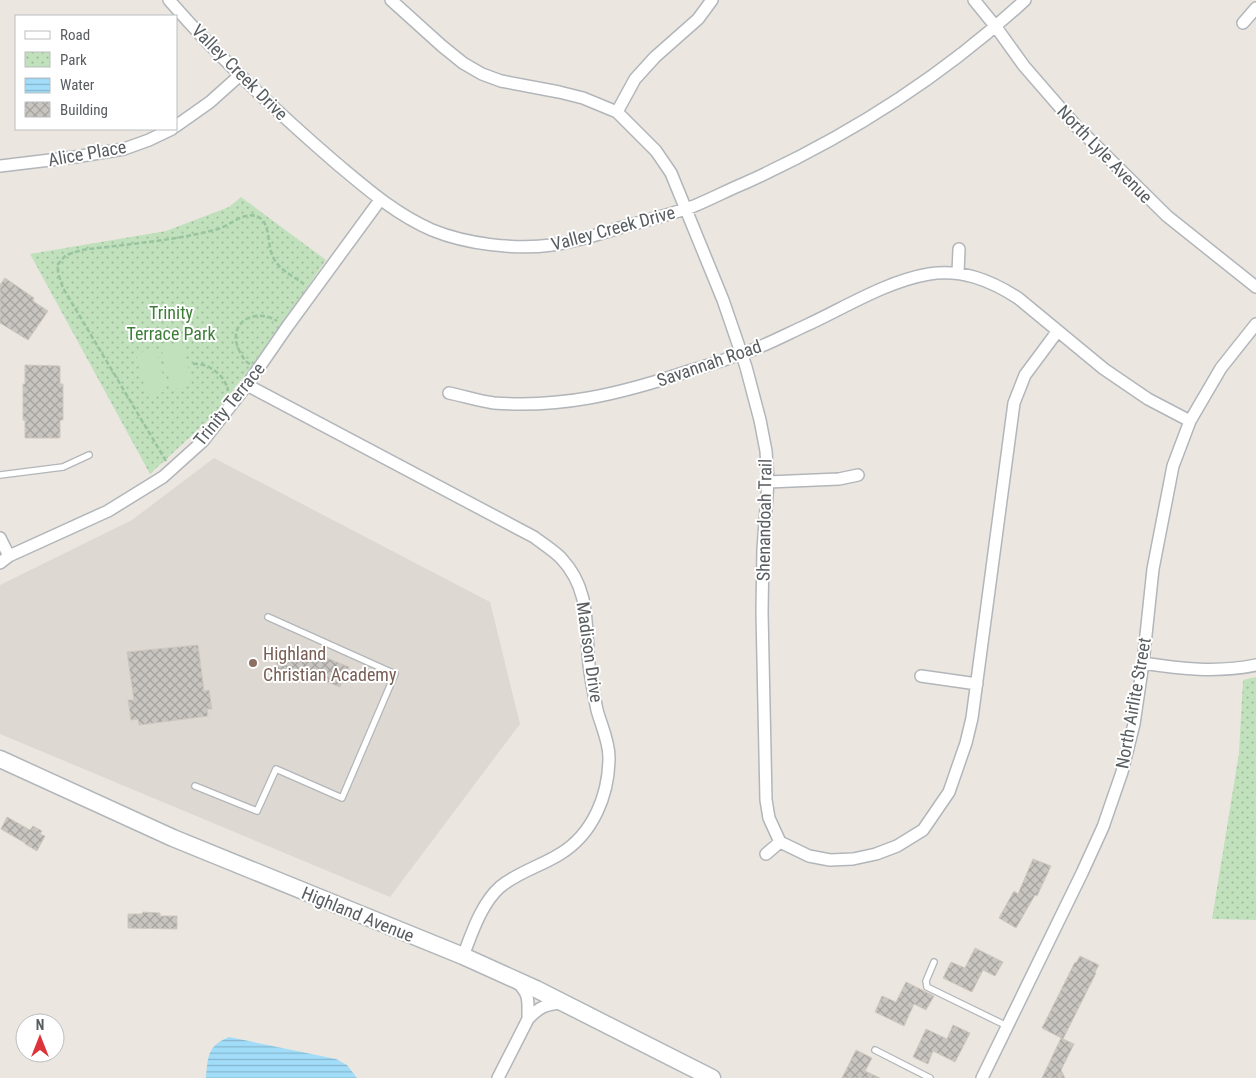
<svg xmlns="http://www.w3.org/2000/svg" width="1256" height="1078" viewBox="0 0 1256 1078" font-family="'Roboto Condensed',sans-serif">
	<defs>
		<pattern id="park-dots" width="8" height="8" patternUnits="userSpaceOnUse" patternTransform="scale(1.25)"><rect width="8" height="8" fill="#c1e1bd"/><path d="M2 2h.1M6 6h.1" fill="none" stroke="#a0ba9d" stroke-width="1.8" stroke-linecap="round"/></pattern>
		<pattern id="water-rules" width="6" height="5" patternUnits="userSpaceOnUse" patternTransform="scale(1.25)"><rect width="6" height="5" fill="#a1ddf9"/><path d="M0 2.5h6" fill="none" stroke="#86b6cd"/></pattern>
		<pattern id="building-cross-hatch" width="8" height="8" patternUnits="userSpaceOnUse" patternTransform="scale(1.25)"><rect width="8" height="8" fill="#c8c4bf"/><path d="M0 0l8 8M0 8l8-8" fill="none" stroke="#a5a29f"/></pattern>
	</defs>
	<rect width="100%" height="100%" fill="#ebe7e0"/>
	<path fill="#ddd8d1" d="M214 458 490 602 520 724 390 897 0 734V585L132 520Z"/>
	<path fill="url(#park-dots)" d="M241 197 326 260 264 350 214 415 150 474 30 254 166 231 229 207Z
		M1256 677V920L1212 919 1239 753 1243 680Z"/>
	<path fill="#c1e1bd" d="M182 342 192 385 172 390 161 347Z
		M156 348 167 391 147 396 136 354Z"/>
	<path fill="url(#water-rules)" d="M229 1037 336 1059 347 1065 357 1078H206C208 1057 207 1046 229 1037Z"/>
	<path fill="url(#building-cross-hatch)" stroke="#cfc8bf" d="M5 278 34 298 33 301 48 311 28 340 0 323V285Z
		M25 365 60 366V384H63V420H60V438H25V420H23V384H25Z
		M198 645 204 691 209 690 212 709H207L208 716 139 725 138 719 131 720 128 700H134L127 652Z
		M277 652 315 653 349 667 340 687 312 676 276 675Z
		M7 817 30 830 33 826 42 831 40 834 45 836 37 851 25 844V843L1 829Z
		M1033 859 1051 866 1037 896 1035 895 1016 928 999 918 1014 891 1018 894Z
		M143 912 160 913V916H177V929L128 928V914H142Z
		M975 948 1003 962 995 976 983 970 972 992 943 978 951 962 965 968Z
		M1080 956 1099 965 1095 972 1096 973 1063 1039 1042 1028 1075 962 1076 963Z
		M906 982 934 996 926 1010 914 1004 904 1026 875 1012 882 996 896 1002Z
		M953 1025 970 1033 955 1062 933 1051 928 1064 913 1057 926 1029 947 1039Z
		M1061 1038 1074 1044 1061 1070 1065 1078H1042Z
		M856 1050 872 1058 865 1071 880 1078H842Z"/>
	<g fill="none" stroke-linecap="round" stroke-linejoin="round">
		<defs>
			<path id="service" d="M0 475 63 467 89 455
				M195 786 257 811 276 769 342 798 395 674 268 617
				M934 962 926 981 927 987 1007 1026
				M875 1050 930 1078"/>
			<path id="minor" d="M169 0C220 59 277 112 336 163 366 188 395 214 432 230 466 244 515 250 552 245 577 242 602 233 626 226 649 220 672 214 694 206 711 199 728 190 745 183 847 137 943 76 1025 0
				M391 0 442 46 463 63 482 74 501 81 559 92 583 98 617 112 656 151 671 173 723 300 746 367 760 420 766 451 768 482 763 549 762 612 766 800 769 818 780 842 809 856 830 860 853 859 876 854 897 846 923 830 949 792 966 743 972 718 1014 403 1025 375 1057 332
				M974 0 996 27 1024 66 1077 127 1167 216 1256 287
				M1243 23 1256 8
				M617 112 635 79 655 57 698 19 712 0
				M176 126 210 102 239 76
				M0 166 75 157 124 149 149 140 172 129
				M958 273 959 249
				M247 385 534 537C543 544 553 550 561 558 591 590 585 625 589 665 591 680 594 695 597 710 601 725 609 741 609 757 609 795 593 834 560 854 541 866 518 872 500 887 481 904 472 933 463 956
				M449 393C464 396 479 401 494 403 562 408 619 394 683 373 702 367 722 361 741 354 763 347 785 335 807 325 844 308 887 281 929 274 962 269 990 280 1018 298L1104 369 1148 399 1190 421
				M768 482 839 479 858 475
				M0 538 9 556
				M0 563 9 556 108 511 163 477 203 441 247 385 287 327 380 200
				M1143 663C1181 669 1217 673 1256 665
				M921 676 977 684
				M766 854 780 842
				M517 982C530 994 528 1001 528 1019
				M498 1078 528 1019C539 1007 546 1004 562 1003
				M982 1078 1082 873 1103 827 1122 772 1134 724 1143 663 1153 569 1173 466 1190 421 1221 368 1256 324"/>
			<path id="secondary" d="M0 759 173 838 463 956 536 989 712 1078"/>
		</defs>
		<use href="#service" stroke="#b2b6ba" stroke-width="8"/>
		<use href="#minor" stroke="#b2b6ba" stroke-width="14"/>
		<use href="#secondary" stroke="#b1b6ba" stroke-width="19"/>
		<path stroke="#98c49f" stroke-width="2.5" stroke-dasharray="5 2.5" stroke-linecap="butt" d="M193 364C208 362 226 376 228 391
			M250 364C244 361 243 357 240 352 225 325 253 306 277 321
			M166 461 63 288 58 273V264L66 255 82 250C127 244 174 241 218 229 231 225 246 209 260 218 271 226 267 246 273 257 279 270 293 276 304 284"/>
		<use href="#service" stroke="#fff" stroke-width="5.5"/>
		<use href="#minor" stroke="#fff" stroke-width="11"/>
		<use href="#secondary" stroke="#fff" stroke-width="16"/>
	</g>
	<circle fill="#8d6e63" stroke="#fff" stroke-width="2" cx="253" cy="663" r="5"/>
	<g text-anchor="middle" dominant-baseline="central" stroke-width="4" stroke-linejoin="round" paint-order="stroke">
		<g font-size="18" fill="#585d60" stroke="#fff">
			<text transform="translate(240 72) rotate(45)">Valley Creek Drive</text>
			<text transform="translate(87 153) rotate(-10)">Alice Place</text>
			<text transform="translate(1105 154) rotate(46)">North Lyle Avenue</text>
			<text transform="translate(613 228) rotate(-15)">Valley Creek Drive</text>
			<text transform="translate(709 363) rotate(-19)">Savannah Road</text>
			<text transform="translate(229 404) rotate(-51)">Trinity Terrace</text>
			<text transform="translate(764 520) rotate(-89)">Shenandoah Trail</text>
			<text transform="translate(590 652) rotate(82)">Madison Drive</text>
			<text transform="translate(1133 703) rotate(-80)">North Airlite Street</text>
			<text transform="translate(358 914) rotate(22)">Highland Avenue</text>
		</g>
		<g font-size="18" fill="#3e7e39" stroke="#fff">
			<text x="171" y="312">Trinity<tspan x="171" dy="21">Terrace Park</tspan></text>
		</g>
		<g font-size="18" fill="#785e54" stroke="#fff" text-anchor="start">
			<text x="263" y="653">Highland<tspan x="263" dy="21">Christian Academy</tspan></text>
		</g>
	</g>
	<rect x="15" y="15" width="162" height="115" fill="#ffffff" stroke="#bcbebf"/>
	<rect x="25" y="31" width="25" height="8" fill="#ffffff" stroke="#bcbebf"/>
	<text x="60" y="40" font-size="15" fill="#585d60">Road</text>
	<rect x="25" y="52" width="25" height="15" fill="url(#park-dots)" stroke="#bcbebf"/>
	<text x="60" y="65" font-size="15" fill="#585d60">Park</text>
	<rect x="25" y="78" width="25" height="15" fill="url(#water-rules)" stroke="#bcbebf"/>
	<text x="60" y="90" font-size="15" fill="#585d60">Water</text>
	<rect x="25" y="102" width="25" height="15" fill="url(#building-cross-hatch)" stroke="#bcbebf"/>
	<text x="60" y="115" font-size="15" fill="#585d60">Building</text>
	<g transform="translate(40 1038)"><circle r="24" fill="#ffffff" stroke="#bcbebf"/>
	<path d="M0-4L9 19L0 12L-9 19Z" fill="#dd333a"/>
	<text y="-8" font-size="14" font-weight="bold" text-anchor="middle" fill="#585d60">N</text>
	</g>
</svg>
